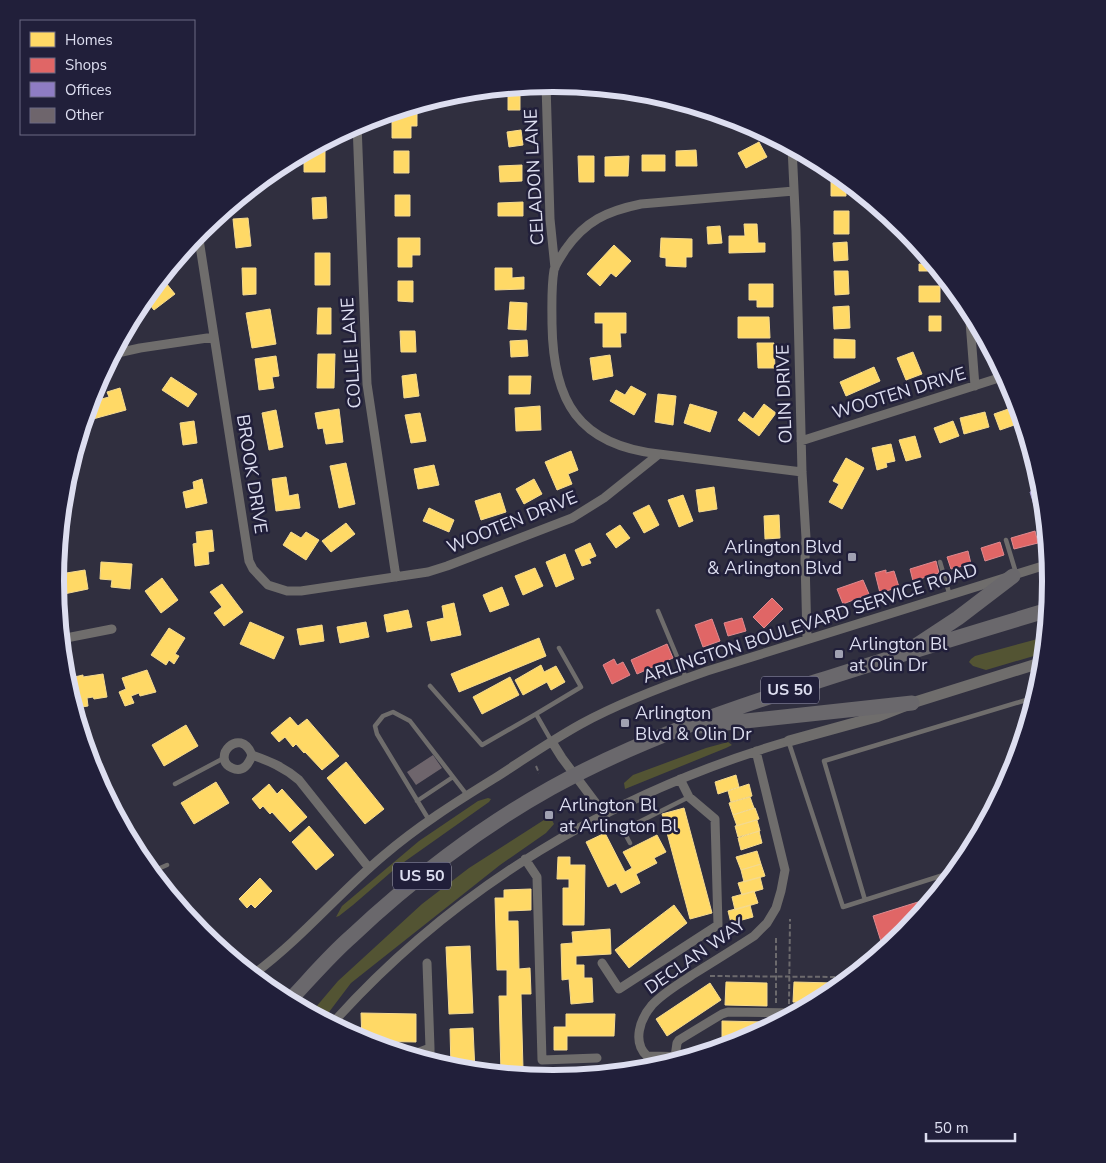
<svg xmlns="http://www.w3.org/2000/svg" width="1106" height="1163" viewBox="0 0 1106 1163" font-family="'Nunito Sans',sans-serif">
	<rect width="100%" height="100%" fill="#302f3f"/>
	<path fill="#535433" d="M1045 637 1044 653 986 670 973 666 969 662 971 659 975 656Z
		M728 742 732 745 726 748 625 789 624 783 633 775 706 748Z
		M488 798 491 799 489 802 397 867 353 905 339 916 336 917 342 906 419 841 478 801Z
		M547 818H551L554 824 546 833 500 865 351 983 323 1020 310 1014 338 981 422 904 469 868Z"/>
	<path fill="#ffd966" stroke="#f5da8f" d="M508 95H520V110H508Z
		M406 108H410V112H417V126H411V138H392V112Z
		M521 130 523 145 509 147 507 132Z
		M325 142V172H304V154H310V149Z
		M759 142 767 157 746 168 738 153Z
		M696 150 697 166H676V151Z
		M394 151H409V173H394Z
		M642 155H665V171H642Z
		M578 156H594V182H579Z
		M629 156 628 176H605V157Z
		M522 165V181L500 182 499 166Z
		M831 172H835L846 181V196H831Z
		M395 195H410V216H395Z
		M326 197 327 218 313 219 312 198Z
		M523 202V216H498V203Z
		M834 211H849V234H834Z
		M248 218 251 246 236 248 233 219Z
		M744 224H757L758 243H765V252L729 253V236H745Z
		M720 226 722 243 708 244 707 227Z
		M398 238H420V255H412V267H398Z
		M661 238 692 239V257H686V267L666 266V258L660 257Z
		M847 242 848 260 834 261 833 243Z
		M614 245 631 261 616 277 611 273 600 286 587 274Z
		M315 253H330V285H315Z
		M926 255 939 271H919V264H926Z
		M242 268H256V294L243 295Z
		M495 268H512V278L524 277V289L495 290Z
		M834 271H848L849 294 835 295Z
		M398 281H413V302L398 301Z
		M166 283 175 294 154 310 145 299Z
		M749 284H773V307H757V300H749Z
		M919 286H940V302H919Z
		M510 302 527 303 526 330 508 329Z
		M849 306 850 328 834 329 833 307Z
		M318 308H331V334H317Z
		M270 309 276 344 252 348 246 313Z
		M595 313H626V333H620L621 347H603V323H595Z
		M929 316H941V331H929Z
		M738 317H769L770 338H738Z
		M400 331H415L416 352H401Z
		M834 339 855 340V358H834Z
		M527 340 528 356 511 357 510 341Z
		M757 343H774L775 368H758Z
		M913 352 922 374 906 380 897 358Z
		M318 354H335L334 388H317Z
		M610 355 613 376 593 380 590 358Z
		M276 356 279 376 272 377 274 388 259 390 255 359Z
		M874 367 880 381 846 396 840 382Z
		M416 374 419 396 404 398 402 376Z
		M509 376H531L530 394H509Z
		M171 377 197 394 188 407 162 390Z
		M631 386 646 394 634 415 610 401 616 390 625 395Z
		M120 388 126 410 93 419 89 405 90 402 109 397 107 392Z
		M658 394 676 396 673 425 655 422Z
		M690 404 717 412 710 432 684 423Z
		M764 404 776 413 759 436 738 420 744 412 753 419Z
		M540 406 541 430 516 431 515 408Z
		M1014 407 1020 423 1000 430 994 414Z
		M339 409 343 442 326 444 323 428 318 429 315 413Z
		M276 410 283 447 269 450 262 413Z
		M985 412 989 427 964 434 960 418Z
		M420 413 426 441 411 443 405 415Z
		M194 421 197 443 183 445 180 423Z
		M953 421 959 436 940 443 934 428Z
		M915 436 921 457 906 461 899 440Z
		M891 444 895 461 886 463 887 467 877 470 872 448Z
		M571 451 578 470 568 474 572 484 557 490 545 462Z
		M846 458 864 468 842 509 829 502 839 484 833 481Z
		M346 463 355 504 339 508 330 466Z
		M434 465 439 485 418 489 414 469Z
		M286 477 289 496 298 494 300 508 276 511 272 479Z
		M202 479 207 503 186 508 183 492 194 489 193 482Z
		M534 479 542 494 524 504 516 489Z
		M714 487 717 509 699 512 696 490Z
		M500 493 506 512 481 520 475 501Z
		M683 495 693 521 679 527 668 500Z
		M649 505 659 525 644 533 633 513Z
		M429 508 454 520 449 532 423 521Z
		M779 515 780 538 765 539 764 516Z
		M346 523 355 534 331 552 322 541Z
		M620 525 630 538 616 548 606 534Z
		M212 530 214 551 208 552 209 564 195 566 193 544 197 543 196 532Z
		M291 532 301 538 306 532 319 540 306 560 283 545Z
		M590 543 596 556 589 559 591 563 582 566 575 550Z
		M565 554 574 579 556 587 546 562Z
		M101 562 132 564 130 589 111 587 112 580 100 579Z
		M535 568 543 586 523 595 515 576Z
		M85 570 88 589 64 594 60 574Z
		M162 578 178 600 161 613 145 591Z
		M222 584 243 612 224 626 214 613 222 607 210 592Z
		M502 587 509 605 490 612 483 595Z
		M454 603 461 635 431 641 427 622 444 618 442 606Z
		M408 610 412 627 387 632 384 615Z
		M250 622 284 637 274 659 240 644Z
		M366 622 369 637 340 643 337 627Z
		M322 625 324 641 300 645 297 629Z
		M169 628 185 638 175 654 179 656 174 664 169 660 166 665 151 655Z
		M539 638 546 656 459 692 451 674Z
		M541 665 544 672 556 666 565 682 551 690 547 682 523 695 515 680Z
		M147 670 156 692 140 696 139 693 131 696 134 703 125 706 119 692 126 689 122 678Z
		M103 674 107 697 94 699 93 697 87 698 88 706 76 708 70 678 83 675V677Z
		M510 677 519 695 482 714 473 697Z
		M290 717 298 726 307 719 339 756 322 770 305 752 304 753 296 744 293 747 285 737 279 742 271 733Z
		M186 725 198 746 164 766 152 745Z
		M346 762 384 809 365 824 327 778Z
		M736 775 739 787 718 794 715 782Z
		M216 782 229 803 194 824 181 803Z
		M269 784 277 794 282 789 307 817 290 832 272 812 270 814 263 806 260 809 252 799Z
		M749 784 752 796 731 802 728 791Z
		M750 797 754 808 733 815 729 803Z
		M684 808 712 913 690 919 662 814Z
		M755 808 759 819 737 826 733 815Z
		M757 820 760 831 738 837 735 826Z
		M309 826 334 855 316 870 292 842Z
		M759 831 762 843 741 850 738 838Z
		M605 833 625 872 632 868 623 852 657 835 666 852 654 858 657 863 636 874 640 883 621 893 616 883 608 887 586 842Z
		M757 851 761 864 741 870 736 857Z
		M558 857H570V865H585L584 925H563V888H569V879H557Z
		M761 864 765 876 744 882 741 870Z
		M760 877 763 889 742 895 738 883Z
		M260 878 272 891 255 908 251 904 247 908 239 899Z
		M531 889V910L508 911V921H518L519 969 530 968 531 994H521L523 1069H515V1076L501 1074 499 996H507V970H497L495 898H504V890Z
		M754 891 758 903 735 910 732 897Z
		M674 905 687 923 629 968 615 950Z
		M750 905 753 917 731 923 728 911Z
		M610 929 611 954 576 956V965H584V978H592L593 1002 571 1004 569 979 562 980 561 944 573 943 572 932Z
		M470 946 473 1013 449 1014 446 947Z
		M726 982 767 983V1006L725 1005Z
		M794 982 834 983V992L816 1003 793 1002Z
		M710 983 721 1000 667 1036 656 1019Z
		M361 1013 416 1014V1042L362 1041Z
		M566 1014H615L614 1036H567V1050H554V1027H566Z
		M722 1021 767 1022 766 1029 743 1042 735 1044H722Z
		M473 1028 475 1072 451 1069 450 1029Z"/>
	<path fill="#e06666" stroke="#df8a8f" d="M1035 531 1038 543 1014 549 1011 538Z
		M1000 542 1004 555 985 561 981 548Z
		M968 551 971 564 951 569 947 557Z
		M936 561 939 573 913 581 910 569Z
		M886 570V573L894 571 899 587 880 593 875 573Z
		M863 580 869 594 843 604 837 589Z
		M772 598 783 609 764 628 753 617Z
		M742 618 746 631 728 636 724 623Z
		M712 619 720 641 703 647 695 625Z
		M667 644 673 658 637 674 631 660Z
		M614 659 617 665 623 662 630 675 612 684 603 665Z
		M934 897 905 934 884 951 873 916Z"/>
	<path fill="#8e7cc3" stroke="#a699d0" d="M1042 488 1045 519 1039 521 1030 492Z"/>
	<path fill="#6e656c" d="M433 755 442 768 416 785 407 772Z"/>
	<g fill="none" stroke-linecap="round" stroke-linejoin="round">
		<path stroke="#6c6a6d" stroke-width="2" stroke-dasharray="5 2.5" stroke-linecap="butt" d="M536 766 539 773
			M710 976 839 977
			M776 1003V937
			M789 1004 790 919"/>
		<path stroke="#6f6d6c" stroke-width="4.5" d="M1006 540 1016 573
			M940 562 950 596
			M658 611 686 678
			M1036 666 1041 682
			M430 686 482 745 536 714 552 742
			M536 714 581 687 559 648
			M789 743 843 907 956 871
			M175 784 224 758
			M417 801 453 777
			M429 820 377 734 375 726 383 716 393 712 410 721 467 795
			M630 843 623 830 689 797
			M151 872 167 865
			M865 900 824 761 1036 697"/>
		<path stroke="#6f6d6c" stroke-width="9" d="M546 84 550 219 555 268
			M357 124 367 384 396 577
			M792 147 796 231 802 472 806 538 805 559 807 639
			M198 233 249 561 253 569 268 585 287 591H301L428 572 447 566 572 518 604 498 659 454 802 472
			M969 309 975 386
			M113 354 140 348 214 337
			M801 441 1005 376
			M659 454C578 445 553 401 552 324 552 306 551 288 554 270 556 263 561 257 565 250 585 221 607 211 641 204L794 191
			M61 639 112 629
			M552 742 562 758 604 814
			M252 755C249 764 243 773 232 768 210 758 240 725 252 755 269 761 284 767 299 780L369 868
			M525 859 537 877 542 1060 597 1058
			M602 963 619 989 718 925 715 819 689 797 680 779
			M251 975 255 973C302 938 339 893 383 856 418 826 456 802 495 778 523 760 552 740 581 724 621 702 664 686 707 671L1049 564
			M331 1025C454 887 612 793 789 741
			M430 1048V1062
			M409 1056 430 1048 427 963
			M675 1057 677 1043 679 1040 722 1014 728 1012 798 1013
			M693 1057 647 1056C632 1042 640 1019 652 1005 663 993 679 984 692 975 713 962 734 949 754 936L767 923 776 908 781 891 785 870 756 751"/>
		<path stroke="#6f6d6c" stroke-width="11" d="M789 741 876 717 912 703 1043 662"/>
		<path stroke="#6a686c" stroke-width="15" d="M917 645 958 618 1013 576
			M699 726 912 703
			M288 1002C309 980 329 956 352 936 410 881 481 827 551 788 636 741 727 710 818 681 895 656 972 633 1048 610"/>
	</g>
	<g fill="#a0a1b2" stroke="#211f3a" stroke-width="2">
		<rect x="847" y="552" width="10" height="10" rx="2.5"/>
		<rect x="834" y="649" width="10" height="10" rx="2.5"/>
		<rect x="620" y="718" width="10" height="10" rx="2.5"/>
		<rect x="544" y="810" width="10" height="10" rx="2.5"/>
	</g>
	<g text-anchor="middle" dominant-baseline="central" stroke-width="5" stroke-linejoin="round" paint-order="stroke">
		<g fill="#211f3a" stroke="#a5a5b9" stroke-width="1">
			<rect x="761" y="676.5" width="58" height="27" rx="4"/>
			<rect x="393" y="862.5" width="58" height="27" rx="4"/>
		</g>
		<g font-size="16" font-weight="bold" fill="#dddef0">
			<text x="790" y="690">US 50</text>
			<text x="422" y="876">US 50</text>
		</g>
		<g font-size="18" fill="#dddef0" stroke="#211f3a">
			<text transform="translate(534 177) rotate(-93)">CELADON LANE</text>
			<text transform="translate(351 353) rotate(-94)">COLLIE LANE</text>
			<text transform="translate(899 393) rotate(-17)">WOOTEN DRIVE</text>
			<text transform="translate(784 394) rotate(-92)">OLIN DRIVE</text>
			<text transform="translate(252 474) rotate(81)">BROOK DRIVE</text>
			<text transform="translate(512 522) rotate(-22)">WOOTEN DRIVE</text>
			<text transform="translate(810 623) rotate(-18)">ARLINGTON BOULEVARD SERVICE ROAD</text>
			<text transform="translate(695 956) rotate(-35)">DECLAN WAY</text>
		</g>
		<g font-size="18" fill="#dddef0" stroke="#211f3a" text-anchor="start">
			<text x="842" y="547" text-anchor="end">Arlington Blvd<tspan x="842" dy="21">&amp; Arlington Blvd</tspan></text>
			<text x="849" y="644">Arlington Bl<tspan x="849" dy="21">at Olin Dr</tspan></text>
			<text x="635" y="713">Arlington<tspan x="635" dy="21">Blvd &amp; Olin Dr</tspan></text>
			<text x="559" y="805">Arlington Bl<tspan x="559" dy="21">at Arlington Bl</tspan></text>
		</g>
	</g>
	<path d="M0 0H1106V1163H0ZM64 581a489 489 0 1 1 978 0a489 489 0 1 1-978 0Z" fill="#211f3a" fill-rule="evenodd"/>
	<path fill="none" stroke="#dddef0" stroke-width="6" d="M64 581a489 489 0 1 1 978 0a489 489 0 1 1-978 0Z"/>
	<rect x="20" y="20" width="175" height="115" fill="#211f3a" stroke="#6c6b83"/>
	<rect x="30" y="32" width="25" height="15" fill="#ffd966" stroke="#6c6b83"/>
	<text x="65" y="45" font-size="15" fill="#dddef0">Homes</text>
	<rect x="30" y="58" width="25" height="15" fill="#e06666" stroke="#6c6b83"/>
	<text x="65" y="70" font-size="15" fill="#dddef0">Shops</text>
	<rect x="30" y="82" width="25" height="15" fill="#8e7cc3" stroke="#6c6b83"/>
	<text x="65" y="95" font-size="15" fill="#dddef0">Offices</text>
	<rect x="30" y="108" width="25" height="15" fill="#6e656c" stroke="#6c6b83"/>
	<text x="65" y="120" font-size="15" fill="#dddef0">Other</text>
	<path d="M926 1133v8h89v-8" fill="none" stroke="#dddef0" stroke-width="2.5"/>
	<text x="934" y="1133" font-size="15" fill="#dddef0" stroke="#211f3a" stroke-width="4" paint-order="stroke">50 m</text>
</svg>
